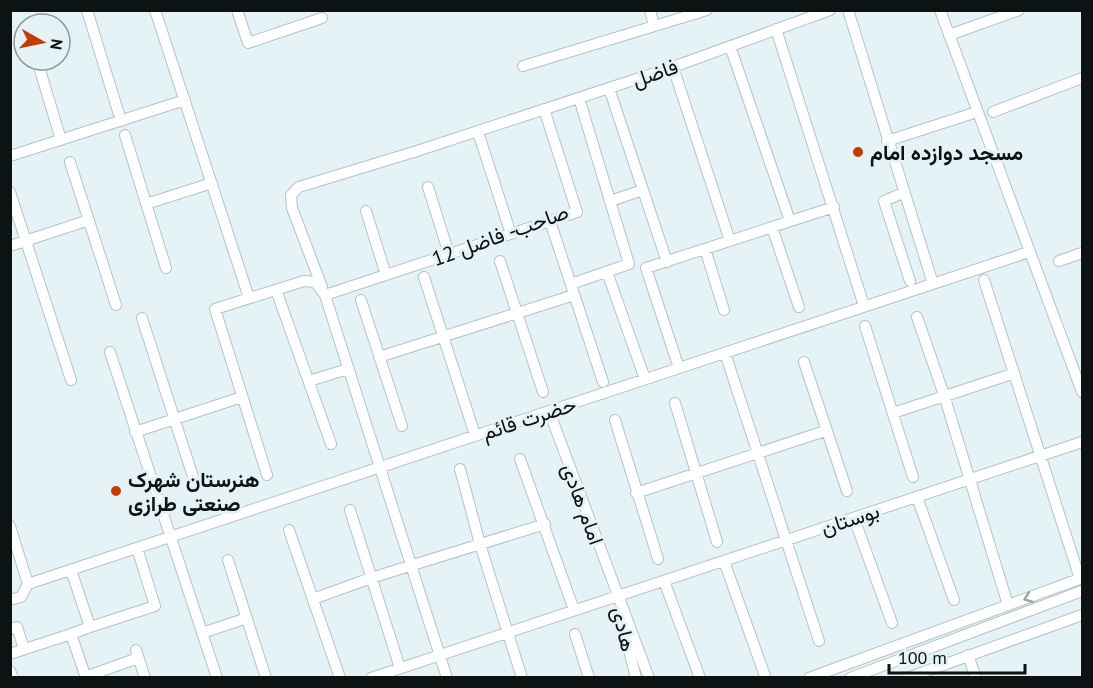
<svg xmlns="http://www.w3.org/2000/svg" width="1093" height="688" viewBox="0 0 1093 688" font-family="'PT Sans',Vazirmatn,sans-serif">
	<rect width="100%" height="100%" fill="#e5f2f6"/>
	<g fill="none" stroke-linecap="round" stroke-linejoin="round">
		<defs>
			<path id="minor" d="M87 10 121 121
				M155 10 249 298
				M237 10 248 43 322 18
				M650 10 654 26
				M848 10 933 284
				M940 10 1082 392
				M776 29 864 306
				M949 35 1019 10
				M730 46 790 221
				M37 60 61 140
				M523 66 707 10
				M673 67 730 241
				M609 88 667 262
				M993 112 1082 78
				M478 132 511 234
				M125 135 166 268
				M887 141 977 112
				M10 156 185 100
				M70 162 116 305
				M428 187 449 254
				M10 192 71 380
				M903 193 884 201 910 281
				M610 201 643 190
				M146 204 212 183
				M366 211 386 275
				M550 221 603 382
				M772 227 799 307
				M10 246 89 220
				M705 249 724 310
				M500 261 543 392
				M1059 261 1082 253
				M607 272 645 379
				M424 277 475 435
				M984 280 1080 579
				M571 284 629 264 579 98
				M322 287 292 208 291 195 299 187 417 151 673 67 830 10
				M276 290 331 444
				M325 295 577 212 544 109
				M361 300 402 426
				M917 317 944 395 1008 605
				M142 318 195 483
				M865 326 913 477
				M110 352 217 678
				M725 353 819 641
				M379 357 574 295
				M804 362 847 491
				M679 368 646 268 834 207
				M309 381 348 369
				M675 403 717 542
				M549 411 649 678
				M893 413 1012 374
				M615 420 658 559
				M135 432 242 397
				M520 459 574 610
				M460 469 480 544 522 678
				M267 475 215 309 304 281 315 282 325 295 447 678
				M636 493 825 431
				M917 497 954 600
				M350 510 400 668
				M854 518 892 623
				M10 526 28 584 21 597 10 600
				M289 530 340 678
				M228 560 266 678
				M724 561 765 676
				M71 570 90 627 71 634 86 678
				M664 581 700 678
				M28 584 1029 252
				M313 599 371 578 545 524
				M620 614 636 678
				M90 627 155 606 137 548
				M10 629 17 627 24 649
				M202 633 247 618
				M575 634 589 678
				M136 650 145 678
				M10 654 71 634
				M968 655 976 678
				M10 671 13 678
				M85 677 138 658
				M371 678 1082 442
				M809 678 1082 578
				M850 678 1082 591
				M907 678 1082 615"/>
		</defs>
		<use href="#minor" stroke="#b5c2c6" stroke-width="12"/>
		<use href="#minor" stroke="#fff" stroke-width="10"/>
	</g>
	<defs><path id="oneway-chevron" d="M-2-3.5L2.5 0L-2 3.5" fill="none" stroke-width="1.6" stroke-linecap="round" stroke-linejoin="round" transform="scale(1.5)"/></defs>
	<use stroke="#9ea0a1" href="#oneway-chevron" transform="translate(1028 598) rotate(160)"/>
	<g fill="#c43d00" stroke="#e5f2f6" stroke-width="2">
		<circle cx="858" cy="152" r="6"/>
		<circle cx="116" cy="491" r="6"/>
	</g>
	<g text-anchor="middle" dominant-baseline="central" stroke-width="6" stroke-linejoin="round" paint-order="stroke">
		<g font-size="21" fill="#0d1213" stroke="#e5f2f6">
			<text transform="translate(655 73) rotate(-19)">فاضل</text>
			<text transform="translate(500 235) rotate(-20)">صاحب- فاضل 12</text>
			<text transform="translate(529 418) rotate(-18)">حضرت قائم</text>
			<text transform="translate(583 504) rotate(70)">امام هادی</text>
			<text transform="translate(850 519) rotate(-18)">بوستان</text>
			<text transform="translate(624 629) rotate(77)">هادی</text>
		</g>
		<g font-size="21" font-weight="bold" fill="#0d1213" stroke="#e5f2f6" text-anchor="start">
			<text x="870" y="152">مسجد دوازده امام</text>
			<text x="128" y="479">هنرستان شهرک<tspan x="128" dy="24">صنعتی طرازی</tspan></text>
		</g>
	</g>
	<rect width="1093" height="688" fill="none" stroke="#0d1213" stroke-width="24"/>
	<g transform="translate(42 42) rotate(99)"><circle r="28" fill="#e5f2f6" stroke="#8f989b" stroke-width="1.5"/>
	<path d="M0-4.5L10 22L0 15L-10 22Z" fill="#c43d00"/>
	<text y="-9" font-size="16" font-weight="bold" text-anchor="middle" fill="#0d1213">N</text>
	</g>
	<path d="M889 664v9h136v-9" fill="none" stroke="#0d1213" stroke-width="3"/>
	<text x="898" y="664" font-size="18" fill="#0d1213" stroke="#e5f2f6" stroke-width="4.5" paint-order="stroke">100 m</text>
</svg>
